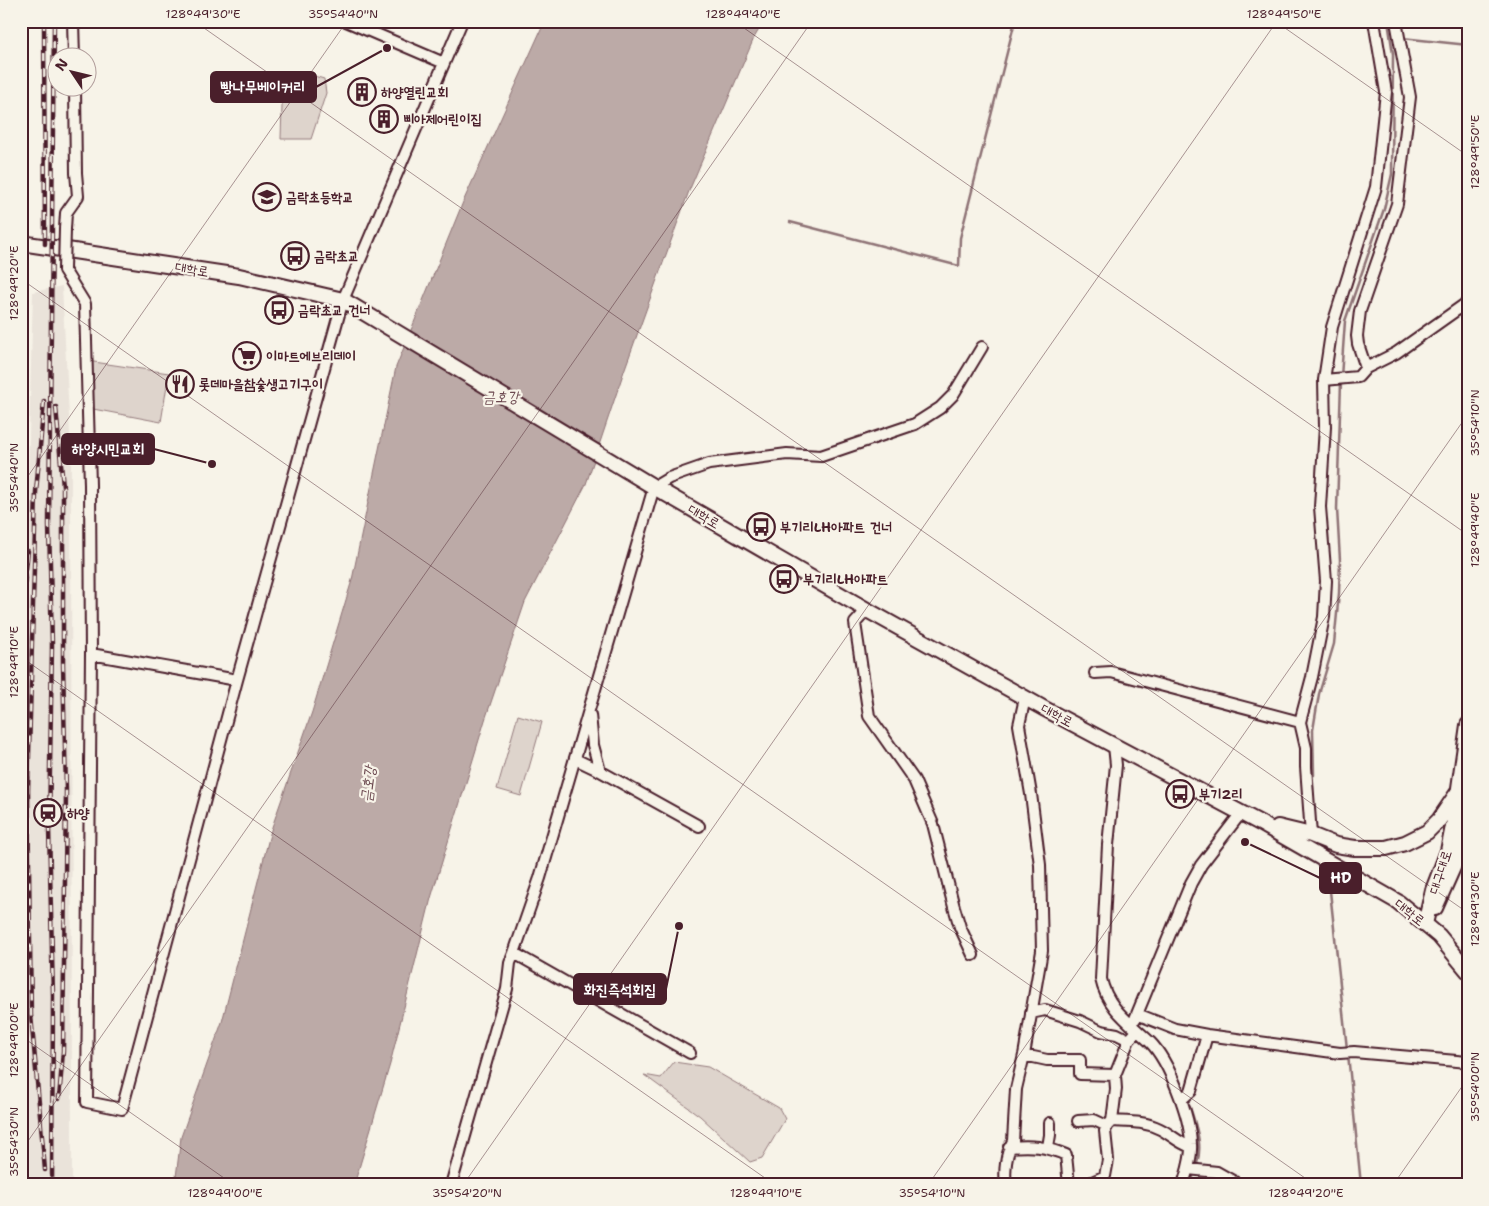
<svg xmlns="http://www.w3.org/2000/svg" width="1489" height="1206" viewBox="0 0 1489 1206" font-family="'Shantell Sans','Poor Story',sans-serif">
	<rect width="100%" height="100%" fill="#f7f3e8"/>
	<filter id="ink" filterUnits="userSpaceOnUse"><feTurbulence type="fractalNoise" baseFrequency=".02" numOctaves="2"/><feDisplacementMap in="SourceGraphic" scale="10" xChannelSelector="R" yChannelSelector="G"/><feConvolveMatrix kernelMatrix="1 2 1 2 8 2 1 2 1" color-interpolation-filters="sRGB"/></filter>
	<g filter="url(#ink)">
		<path fill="#eae3da" d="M62 286 71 453 72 1185H21V569L26 543 33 292Z"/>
		<path fill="#ded4cc" stroke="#947a7c" d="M301 72 324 79 326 93 311 139H281L283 74Z
			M87 361 169 373 161 422 88 408Z
			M518 715 542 722 521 796 497 789Z
			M674 1062 708 1067 779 1108 785 1119 762 1158 750 1162 700 1116 644 1075 661 1078Z"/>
		<path fill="#bcaaa7" stroke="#8e7275" d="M545 21H764L754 38 689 191 624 371 586 484 525 602 485 720 431 898 390 1064 354 1185H175L181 1137 222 1022 271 830 312 712 352 580 396 367 463 202Z"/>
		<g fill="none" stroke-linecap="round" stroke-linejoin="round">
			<path stroke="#8e7275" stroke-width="2.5" d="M1402 38 1468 45
				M790 222 959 266 960 238 1015 21
				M1341 377 1345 321 1384 209 1392 174 1393 54 1388 21
				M1314 775 1313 730 1319 694 1334 644 1339 593 1340 560 1337 509 1341 382
				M1330 891 1347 1049
				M1348 1054 1361 1185
				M1190 1107C1196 1127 1203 1144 1197 1164
				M1190 1185 1193 1177"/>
			<defs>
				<path id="street" d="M73 21 74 58
					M346 21 444 63
					M65 229 66 213 78 196 76 173 75 88
					M64 270 85 304 90 485 91 654 87 1102 122 1109 237 680 343 300 462 21
					M1366 368 1358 344 1357 336 1360 311 1397 204 1410 97 1396 21
					M1324 380 1358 377 1366 368 1396 353 1468 302
					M867 610 855 623 869 716 914 780 933 824 954 907 960 927 973 955
					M91 654 237 680
					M1095 673 1111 672 1300 722
					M590 715 593 745 600 771
					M1114 746 1116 765 1108 845 1101 979C1107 1008 1130 1023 1150 1042 1169 1061 1190 1116 1191 1144 1192 1158 1187 1171 1183 1185
					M575 759 600 771 699 826
					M1311 835 1306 767V748L1300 722 1312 677 1324 617 1326 581 1320 507 1325 427 1324 380 1332 327 1376 187 1386 92 1374 21
					M1031 1013 1045 1010 1080 1021 1101 1031 1117 1034 1129 1040
					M1137 1014 1175 1029 1207 1035 1340 1053 1354 1052 1468 1062
					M1135 1019 1191 883 1201 865 1241 813
					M690 1053 514 953 540 878 654 487 669 478 709 464 787 454 821 456 915 424 940 408 953 395 982 347
					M1024 1055 1047 1060H1080V1074L1115 1075
					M1181 1100 1191 1091 1207 1035
					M1078 1121 1094 1120 1107 1126
					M1112 1121C1129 1122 1144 1121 1160 1129 1172 1135 1177 1142 1191 1147
					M1009 1147C1032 1145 1045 1146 1066 1155L1069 1185
					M1048 1147 1050 1135V1123
					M1188 1169 1217 1172 1240 1185
					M451 1185 507 989 510 963 514 953
					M1006 1185C1004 1171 1006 1153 1013 1141L1016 1089 1024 1055 1042 951 1040 865 1031 794 1019 725 1025 698
					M1090 1185 1092 1182 1105 1176 1108 1160 1105 1131 1107 1126 1112 1121 1116 1089 1115 1075 1129 1040 1137 1031"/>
				<path id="secondary" d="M21 243 239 276 343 300 654 487 867 610 1045 709 1260 823 1398 902 1439 936 1468 971
					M1278 827 1311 835 1336 845 1355 848H1386L1405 843 1427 832 1439 820 1458 792
					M1435 908 1455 863 1468 807
					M1425 924 1433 890 1448 851 1455 816 1468 725"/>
			</defs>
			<use href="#street" stroke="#4a1f2b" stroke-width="14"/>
			<use href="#secondary" stroke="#4a1f2b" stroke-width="18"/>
			<use href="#street" stroke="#f7f3e8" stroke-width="10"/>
			<use href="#secondary" stroke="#f7f3e8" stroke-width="14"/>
			<defs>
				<path id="rail" d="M44 21 45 244
					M44 401 36 492 28 791 31 1015 45 1170
					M56 407 63 487V664L66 790 63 1051 59 1099
					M21 641V612L28 551
					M52 1185 53 996 49 828 52 645 49 525 54 21"/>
			</defs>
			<use href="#rail" stroke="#4a1f2b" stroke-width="4.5"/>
			<use href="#rail" stroke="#f7f3e8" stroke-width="2.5" stroke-dasharray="8" stroke-linecap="butt"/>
			<defs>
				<path id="street-bridge" d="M64 270 65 229"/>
			</defs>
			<use href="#street-bridge" stroke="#4a1f2b" stroke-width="14" stroke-linecap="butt"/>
			<use href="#street-bridge" stroke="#f7f3e8" stroke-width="10"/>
		</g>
	</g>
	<path fill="none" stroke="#4a1f2b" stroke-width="1" stroke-opacity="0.45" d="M194 21 1468 913M734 21 1468 535M1275 21 1468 156M21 279 1315 1185M21 486 347 21M21 657 775 1185M21 1036 234 1185M21 1151 812 21M463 1185 1277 21M928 1185 1468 414M1393 1185 1468 1078"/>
	<defs>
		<symbol id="building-ring" viewBox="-11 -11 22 22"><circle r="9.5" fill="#f7f3e8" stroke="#4a1f2b" stroke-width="1.5"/><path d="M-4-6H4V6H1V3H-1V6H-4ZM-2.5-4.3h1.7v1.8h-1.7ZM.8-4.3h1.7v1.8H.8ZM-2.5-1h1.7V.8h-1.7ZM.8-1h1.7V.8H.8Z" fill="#4a1f2b"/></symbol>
		<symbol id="school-ring" viewBox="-11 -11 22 22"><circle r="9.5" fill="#f7f3e8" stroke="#4a1f2b" stroke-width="1.5"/><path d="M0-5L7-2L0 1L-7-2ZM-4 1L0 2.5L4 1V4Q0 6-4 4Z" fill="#4a1f2b"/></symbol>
		<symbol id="bus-ring" viewBox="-11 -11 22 22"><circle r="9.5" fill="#f7f3e8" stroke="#4a1f2b" stroke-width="1.5"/><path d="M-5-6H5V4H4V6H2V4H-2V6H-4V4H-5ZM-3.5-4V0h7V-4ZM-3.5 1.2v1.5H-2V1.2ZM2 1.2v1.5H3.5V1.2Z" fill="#4a1f2b"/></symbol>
		<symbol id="supermarket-ring" viewBox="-11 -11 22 22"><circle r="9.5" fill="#f7f3e8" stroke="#4a1f2b" stroke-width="1.5"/><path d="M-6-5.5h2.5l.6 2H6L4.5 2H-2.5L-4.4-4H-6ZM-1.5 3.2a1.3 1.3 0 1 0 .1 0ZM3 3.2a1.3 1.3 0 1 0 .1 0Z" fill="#4a1f2b"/></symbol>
		<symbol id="restaurant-ring" viewBox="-11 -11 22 22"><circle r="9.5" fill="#f7f3e8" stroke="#4a1f2b" stroke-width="1.5"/><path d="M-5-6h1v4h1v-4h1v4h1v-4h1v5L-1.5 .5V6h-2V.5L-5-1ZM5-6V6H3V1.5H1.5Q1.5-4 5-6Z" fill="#4a1f2b"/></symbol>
		<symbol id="station-ring" viewBox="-11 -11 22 22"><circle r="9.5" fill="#f7f3e8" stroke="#4a1f2b" stroke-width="1.5"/><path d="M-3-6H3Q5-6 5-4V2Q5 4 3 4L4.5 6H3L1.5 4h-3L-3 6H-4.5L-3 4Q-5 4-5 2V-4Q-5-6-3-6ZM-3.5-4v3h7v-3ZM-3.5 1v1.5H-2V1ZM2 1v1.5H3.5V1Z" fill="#4a1f2b"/></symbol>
	</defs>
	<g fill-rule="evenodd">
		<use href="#building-ring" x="346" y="76" width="32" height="32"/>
		<use href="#building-ring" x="368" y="103" width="32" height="32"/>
		<use href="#school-ring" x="251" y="181" width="32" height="32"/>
		<use href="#bus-ring" x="279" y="240" width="32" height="32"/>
		<use href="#bus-ring" x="263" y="294" width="32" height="32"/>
		<use href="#supermarket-ring" x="231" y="340" width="32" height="32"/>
		<use href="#restaurant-ring" x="164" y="368" width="32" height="32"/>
		<use href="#bus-ring" x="745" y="511" width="32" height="32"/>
		<use href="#bus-ring" x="768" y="563" width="32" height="32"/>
		<use href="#bus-ring" x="1164" y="778" width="32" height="32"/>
		<use href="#station-ring" x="32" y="797" width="32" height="32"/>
	</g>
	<g text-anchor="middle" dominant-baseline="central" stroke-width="4.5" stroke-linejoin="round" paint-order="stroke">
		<g font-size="14" font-weight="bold" fill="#4a1f2b" stroke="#f7f3e8" text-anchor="start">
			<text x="381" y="92">하양열린교회</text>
			<text x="403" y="119">삐아제어린이집</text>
			<text x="286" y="197">금락초등학교</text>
			<text x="314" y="256">금락초교</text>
			<text x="298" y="310">금락초교 건너</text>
			<text x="266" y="356">이마트에브리데이</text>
			<text x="199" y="384">롯데마을참숯생고기구이</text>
			<text x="780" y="527">부기리LH아파트 건너</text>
			<text x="803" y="579">부기리LH아파트</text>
			<text x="1199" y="794">부기2리</text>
			<text x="67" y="813">하양</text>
		</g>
		<g font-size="14" fill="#4a1f2b" stroke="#f7f3e8">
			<text transform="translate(192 269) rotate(9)">대학로</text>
			<text transform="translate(704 516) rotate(30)">대학로</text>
			<text transform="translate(1057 715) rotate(28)">대학로</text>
			<text transform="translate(1440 872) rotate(-72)">대구대로</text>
			<text transform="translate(1410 912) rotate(38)">대학로</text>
		</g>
		<g font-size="15" font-style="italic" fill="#6c4950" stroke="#f7f3e8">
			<text x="501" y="397">금호강</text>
			<text transform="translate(368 784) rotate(-83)">금호강</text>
		</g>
	</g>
	<path fill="none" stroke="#4a1f2b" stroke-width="2" d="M387 48L316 87M212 464L154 449M1245 842L1320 878M679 926L666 989"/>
	<g fill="#4a1f2b" stroke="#f7f3e8" stroke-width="2">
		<circle cx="387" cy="48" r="5"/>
		<circle cx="212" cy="464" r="5"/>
		<circle cx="1245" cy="842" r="5"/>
		<circle cx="679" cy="926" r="5"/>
	</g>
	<g fill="#4a1f2b" stroke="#4a1f2b" stroke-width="2">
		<rect x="211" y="72" width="105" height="30" rx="5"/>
		<rect x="62" y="434" width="92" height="30" rx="5"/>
		<rect x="1320" y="863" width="41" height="30" rx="5"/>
		<rect x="574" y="974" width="92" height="30" rx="5"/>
	</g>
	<g font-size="15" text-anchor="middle" font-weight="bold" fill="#fff">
		<text x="263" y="92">빵나무베이커리</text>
		<text x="108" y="454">하양시민교회</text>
		<text x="1341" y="883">HD</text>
		<text x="620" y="995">화진즉석회집</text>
	</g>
	<rect width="1489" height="1206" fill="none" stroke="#f7f3e8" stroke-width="55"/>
	<g transform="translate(72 72) rotate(305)"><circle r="24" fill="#f7f3e8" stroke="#b29e9c"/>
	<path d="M0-4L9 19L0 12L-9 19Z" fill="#4a1f2b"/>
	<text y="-8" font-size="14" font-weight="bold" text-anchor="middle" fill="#4a1f2b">N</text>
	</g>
	<rect x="28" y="28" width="1434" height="1150" fill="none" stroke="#4a1f2b" stroke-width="2"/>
	<g font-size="12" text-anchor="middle" fill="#4a1f2b">
		<text x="203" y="18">128°49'30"E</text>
		<text x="343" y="18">35°54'40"N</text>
		<text x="743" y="18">128°49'40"E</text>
		<text x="1284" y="18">128°49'50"E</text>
		<text transform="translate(1475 152) rotate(-90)" y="4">128°49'50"E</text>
		<text transform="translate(14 283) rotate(-90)" y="4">128°49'20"E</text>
		<text transform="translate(1475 423) rotate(-90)" y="4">35°54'10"N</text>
		<text transform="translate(14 478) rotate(-90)" y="4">35°54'40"N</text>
		<text transform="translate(1475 530) rotate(-90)" y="4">128°49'40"E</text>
		<text transform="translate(14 662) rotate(-90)" y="4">128°49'10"E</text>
		<text transform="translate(1475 909) rotate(-90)" y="4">128°49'30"E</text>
		<text transform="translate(14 1040) rotate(-90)" y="4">128°49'00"E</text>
		<text transform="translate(1475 1087) rotate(-90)" y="4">35°54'00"N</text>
		<text transform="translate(14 1142) rotate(-90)" y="4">35°54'30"N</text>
		<text x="225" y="1197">128°49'00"E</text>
		<text x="467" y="1197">35°54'20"N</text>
		<text x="766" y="1197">128°49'10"E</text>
		<text x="932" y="1197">35°54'10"N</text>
		<text x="1306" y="1197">128°49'20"E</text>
	</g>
</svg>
